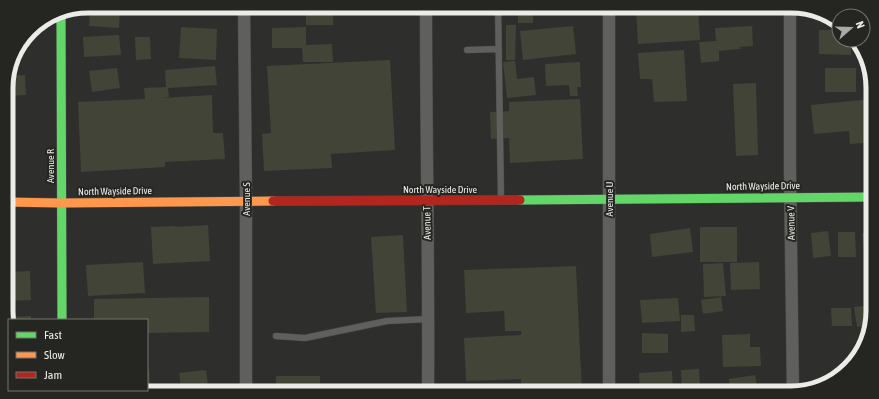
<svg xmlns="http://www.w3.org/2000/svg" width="879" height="399" viewBox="0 0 879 399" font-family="'Asap Condensed',sans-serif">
	<rect width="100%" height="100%" fill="#2e2f2c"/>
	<path fill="#414436" d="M306 6H333V25H306Z
		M518 6H533V23H518Z
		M549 6H579L580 11 549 13Z
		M698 6 700 40 638 44 636 9Z
		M90 8 120 9 119 28 89 26Z
		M821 12H823L831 19 821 18Z
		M506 25H516L515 60H506Z
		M573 26 576 54 523 60 520 31Z
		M752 26 753 46 740 47V49L719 51V61L701 63 699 42 716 41 715 28Z
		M181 27 217 29 216 60 179 58Z
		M306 27V45L332 44 333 62H303L302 48H272V28Z
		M819 30H839V40H851V55L819 54Z
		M28 33 30 46 18 47Z
		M119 35 121 55 84 57 83 37Z
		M135 37H150L151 59 136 60Z
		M684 50 687 101 654 102 652 79H640L638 53Z
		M390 60 395 150 331 154 332 168 264 171 262 134 271 133 267 66Z
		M515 61 517 79 534 77 536 95 507 98 503 62Z
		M580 62 581 87H577L578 96H570L569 85 546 86 545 64Z
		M215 66 217 85 168 88 169 97 161 98 212 95 213 133H223L225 159 165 162V167L81 172 78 102 145 99 144 88 166 87 165 70Z
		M117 68 120 88 92 92 89 71Z
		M825 68H856V92H825Z
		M25 75 26 95 6 96V82L8 76Z
		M756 83 758 155 736 156 733 84Z
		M580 99 583 159 510 163 509 138 491 139 490 112 509 111V102Z
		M872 99 873 152H865L864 143 850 144 849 131 814 134 811 105Z
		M208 225 210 261 153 264 151 227 175 226V227Z
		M700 227H737V262H700Z
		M690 228 693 252 652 257 650 234Z
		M828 231 831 256 813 258 811 233Z
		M838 232H855L856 257H838Z
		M873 232V256L865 257 862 233Z
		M403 235 407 312 376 313 371 237Z
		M11 242 14 267 7 268V243Z
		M143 262 145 293 88 296 86 265Z
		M759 262 760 289 731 290 730 263Z
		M723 263 726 296 704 297 703 264Z
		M576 266 582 393H499L498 386 521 385V379L466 381 464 338 521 335V331H505L504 311 466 313 464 270Z
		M30 271 31 300 7 301V272Z
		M209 297V332L147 333V320H94V299Z
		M721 297 723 311 703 314 701 300Z
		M678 298 680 321 642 323 640 300Z
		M870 305 872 319 870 325 857 327 854 307Z
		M831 308H851L852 326H832Z
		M681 315H694L695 331 681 332Z
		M31 316V320H9V328L7 322V317Z
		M642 333 668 334V353H642Z
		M750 334V347H760L761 366 723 367 722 335Z
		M147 369H149L150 386H147Z
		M699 369 700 385H694L695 393H682L681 370Z
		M206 370 209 393H182L179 373Z
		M672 371 673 391 640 393 639 373Z
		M755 375 758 393H726L725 392 731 391 729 379Z
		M276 376H320V393H276Z
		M833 380V381L812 388 811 381Z
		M109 390H141V393H109Z"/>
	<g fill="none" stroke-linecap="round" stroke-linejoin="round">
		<defs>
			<path id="lane" d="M498 6 501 198
				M467 50 499 49
				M276 336 305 338 387 321 429 319"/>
			<path id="street" d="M244 6 246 201V393
				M426 6C426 135 429 264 428 393
				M609 6V393
				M790 6V172L793 393"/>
			<path id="fast" d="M61 11 62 320
				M520 200 873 197"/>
			<path id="slow" d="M6 202 61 203 273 201"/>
			<path id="jam" d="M273 201 520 200"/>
		</defs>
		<use href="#lane" stroke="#494a47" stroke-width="7"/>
		<use href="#street" stroke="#494a47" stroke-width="13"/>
		<use href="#fast" stroke="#494a47" stroke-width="10"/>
		<use href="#slow" stroke="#494a47" stroke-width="10"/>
		<use href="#jam" stroke="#494a47" stroke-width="10"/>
		<use href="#lane" stroke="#5f5f5d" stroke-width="6"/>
		<use href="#street" stroke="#5f5f5d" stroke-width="12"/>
		<use href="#fast" stroke="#63d668" stroke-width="9"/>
		<use href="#slow" stroke="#ff974d" stroke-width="9"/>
		<use href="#jam" stroke="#b3261e" stroke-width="9"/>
	</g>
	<g text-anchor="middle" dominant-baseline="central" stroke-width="4" stroke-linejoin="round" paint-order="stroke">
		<g font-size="10" fill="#ebece8" stroke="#252621">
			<text transform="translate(50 166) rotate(-90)">Avenue R</text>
			<text transform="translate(763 186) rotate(-1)">North Wayside Drive</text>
			<text x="440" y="189">North Wayside Drive</text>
			<text transform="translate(115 191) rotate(-1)">North Wayside Drive</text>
			<text transform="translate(246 199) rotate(-90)">Avenue S</text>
			<text transform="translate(609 199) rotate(-90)">Avenue U</text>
			<text transform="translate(427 223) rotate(-91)">Avenue T</text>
			<text transform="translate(791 223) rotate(-91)">Avenue V</text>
		</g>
	</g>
	<path d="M0 0H879V399H0ZM88 13H791A75 75 0 0 1 866 88V311A75 75 0 0 1 791 386H88A75 75 0 0 1 13 311V88A75 75 0 0 1 88 13Z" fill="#252621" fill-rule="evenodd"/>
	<path fill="none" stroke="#ebece8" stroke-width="5" d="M88 13H791A75 75 0 0 1 866 88V311A75 75 0 0 1 791 386H88A75 75 0 0 1 13 311V88A75 75 0 0 1 88 13Z"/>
	<rect x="8" y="319" width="140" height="72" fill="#252621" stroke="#747571"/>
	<rect x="16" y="332" width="20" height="6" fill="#63d668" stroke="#747571"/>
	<text x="44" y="339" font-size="12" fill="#ebece8">Fast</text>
	<rect x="16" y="352" width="20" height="6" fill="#ff974d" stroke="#747571"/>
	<text x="44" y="359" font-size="12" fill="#ebece8">Slow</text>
	<rect x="16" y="372" width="20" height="6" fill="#b3261e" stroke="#747571"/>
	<text x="44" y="379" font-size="12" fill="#ebece8">Jam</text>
	<g transform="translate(851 28) rotate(70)"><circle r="19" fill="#252621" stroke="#747571"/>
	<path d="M0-3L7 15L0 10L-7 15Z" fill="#a9aaa6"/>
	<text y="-6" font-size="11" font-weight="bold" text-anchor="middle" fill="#ebece8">N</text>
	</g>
</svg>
